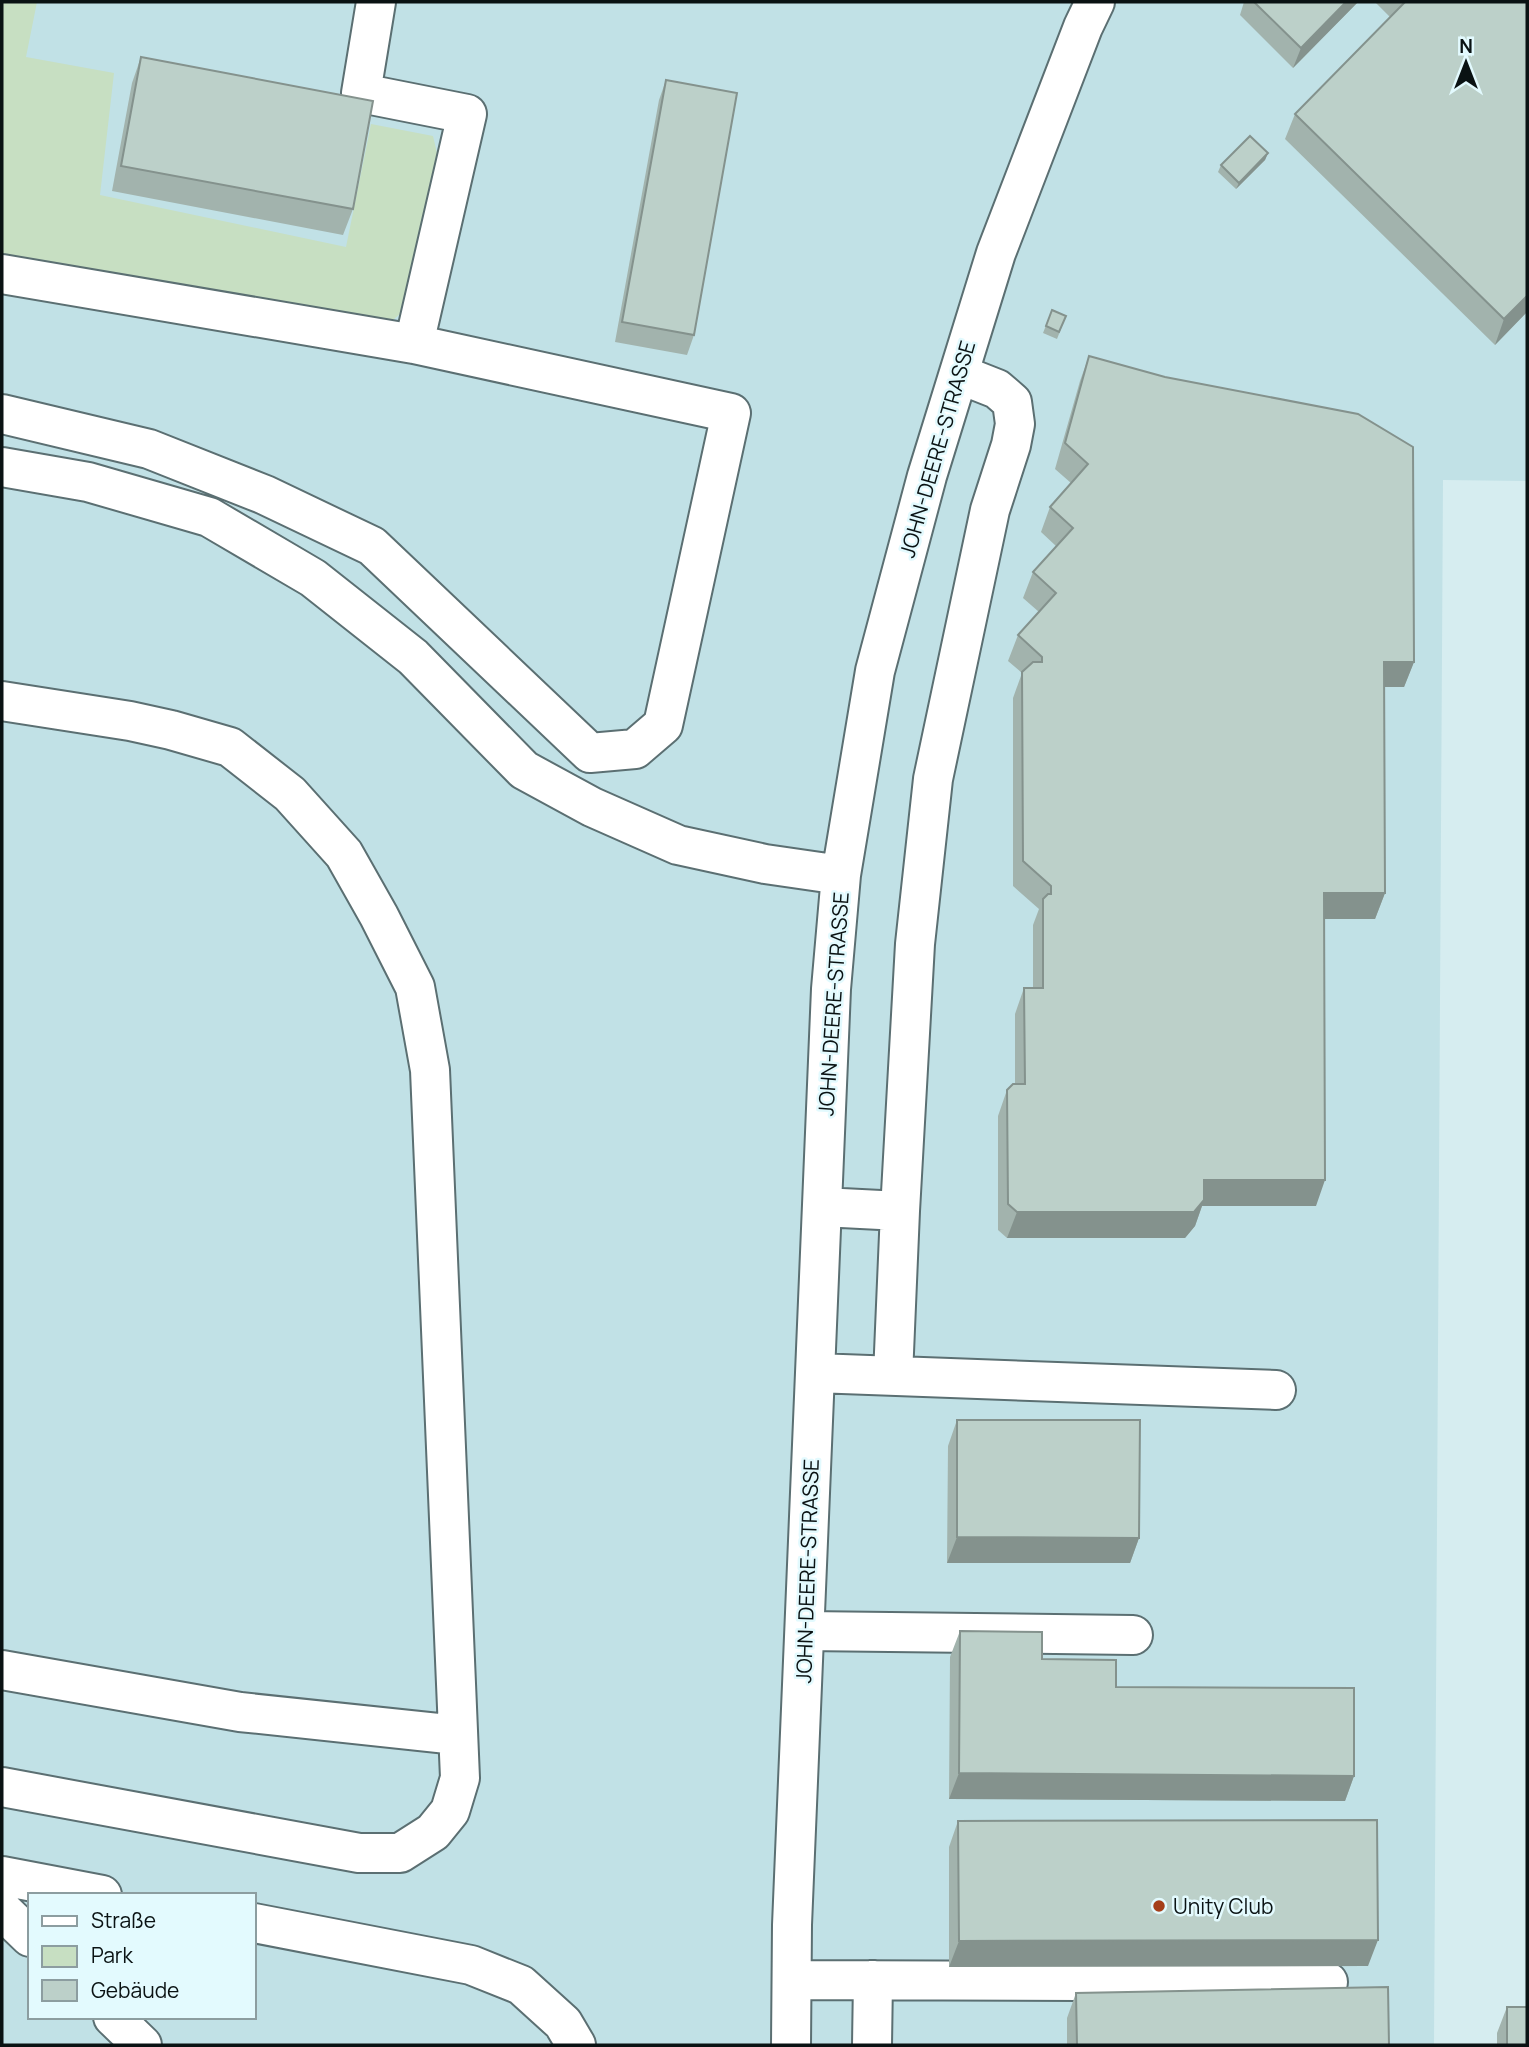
<svg xmlns="http://www.w3.org/2000/svg" width="1529" height="2047" viewBox="0 0 1529 2047" font-family="Manrope,sans-serif">
	<rect width="100%" height="100%" fill="#d6edf0"/>
	<path fill="#c1e1e6" fill-rule="evenodd" d="M2 2H1527V481L1443 480 1434 2045H2ZM30 1895H254V2017H30Z"/>
	<path fill="#c7dfc2" d="M2 2H37L26 57 114 73 100 195 346 247 371 124 433 136 441 170 411 305 394 319 372 326 2 260Z"/>
	<g fill="none" stroke-linecap="round" stroke-linejoin="round">
		<defs>
			<path id="minor" d="M376 2 361 93 467 114 414 344
				M2 274 414 344 731 413 663 725 635 749 590 753 372 546 265 495 149 449 2 414
				M2 467 88 482 209 517 313 578 413 657 524 770 592 807 678 845 765 864 841 875
				M2 701 130 721 171 730 230 747 290 794 344 854 379 916 415 987 430 1070 460 1778 450 1811 433 1832 400 1853H359L2 1787
				M822 1207 900 1211 893 1376
				M900 1211 915 944 933 779 990 510 1011 445 1015 424 1012 402 997 389 959 374
				M815 1373 1276 1390
				M805 1631 1133 1635
				M2 1670 240 1712 457 1735
				M2 1876 102 1895
				M2 1910 30 1937
				M254 1923 471 1965 521 1985 563 2023 576 2045
				M792 1980 1328 1982
				M113 2017 142 2045
				M791 2045 792 1925 831 989 841 875 875 671 927 476 996 253 1083 27 1095 2
				M872 2045 873 1980"/>
		</defs>
		<use href="#minor" stroke="#5b6f72" stroke-width="42"/>
		<use href="#minor" stroke="#fff" stroke-width="38"/>
	</g>
	<path fill="#a2b3ad" d="M1244 2H1358L1293 68 1240 15Z
		M1375 2H1527V312L1495 345 1285 139 1295 114 1390 17Z
		M141 57 353 209 343 235 112 191 132 83Z
		M666 80 694 335 687 355 615 342 659 100Z
		M1268 153 1265 160 1236 189 1218 172 1221 165Z
		M1052 310 1066 316 1057 339 1043 333Z
		M1089 356 1414 662 1404 687H1384L1385 893 1375 919H1324L1316 1206H1202L1195 1226 1185 1238H1007L998 1230V1116L1007 1090 1015 1084V1014L1024 988H1033V925L1039 909 1013 886V698L1022 673 1008 661 1018 635 1039 612 1023 598 1033 572 1056 546 1041 532 1050 507 1071 483 1055 469 1080 381Z
		M957 1420 1139 1538 1130 1563H947L948 1446Z
		M960 1631 1042 1659 1354 1776 1345 1801 949 1799 950 1657Z
		M958 1821 1368 1966 949 1967V1847Z
		M1076 1993 1389 2045H1067V2018Z
		M1507 2007 1527 2045H1497V2033Z"/>
	<path fill="#84928d" d="M1346 2H1358L1293 68 1301 48Z
		M1268 153 1265 160 1236 189 1239 183Z
		M1527 296V312L1495 345 1504 319Z
		M1384 662H1414L1404 687H1375Z
		M1324 893H1385L1375 919H1315Z
		M1204 1180H1325L1316 1206H1202L1195 1226 1185 1238H1007L1017 1212Z
		M957 1537 1139 1538 1130 1563H947Z
		M959 1773 1354 1776 1345 1801 949 1799Z
		M1378 1940 1368 1966 949 1967 959 1941Z"/>
	<path fill="#bcd0c9" stroke="#84928d" stroke-width="2" d="M1254 2H1346L1301 48Z
		M1405 2H1527V296L1504 319 1295 114Z
		M141 57 373 101 353 209 121 166Z
		M666 80 737 93 694 335 622 322Z
		M1250 136 1268 153 1239 183 1221 165Z
		M1052 310 1066 316 1059 332 1046 326Z
		M1089 356 1165 377 1358 414 1413 447 1414 662H1384L1385 893H1324L1325 1180H1204V1200L1194 1212H1017L1008 1204 1007 1090 1013 1084H1025L1024 988H1043V899L1048 894H1051V886L1023 861 1022 672 1033 662H1042V657L1018 635 1056 593 1033 572 1073 528 1050 507 1088 464 1065 443Z
		M957 1420H1140L1139 1538 957 1537Z
		M960 1631 1042 1632V1659L1116 1660V1687L1354 1688V1776L959 1773Z
		M1377 1820 1378 1940 959 1941 958 1821Z
		M1388 1987 1389 2045H1077L1076 1993Z
		M1507 2007H1527V2045H1507Z"/>
	<circle fill="#a53f19" stroke="#e3fafe" stroke-width="2.5" cx="1159" cy="1906" r="7"/>
	<g text-anchor="middle" dominant-baseline="central" stroke-width="5" stroke-linejoin="round" paint-order="stroke">
		<g font-size="21" fill="#0a1213" stroke="#e3fafe">
			<text transform="translate(937 449) rotate(-74)">JOHN-DEERE-STRASSE</text>
			<text transform="translate(833 1004) rotate(-86)">JOHN-DEERE-STRASSE</text>
			<text transform="translate(807 1571) rotate(-88)">JOHN-DEERE-STRASSE</text>
		</g>
		<g font-size="21" fill="#0a1213" stroke="#e3fafe" text-anchor="start">
			<text x="1173" y="1906">Unity Club</text>
		</g>
	</g>
	<rect width="1529" height="2047" fill="none" stroke="#0a1213" stroke-width="7"/>
	<rect x="28" y="1893" width="228" height="126" fill="#e3fafe" stroke="#8c9da0" stroke-width="2"/>
	<rect x="42" y="1916" width="35" height="10" fill="#ffffff" stroke="#8c9da0" stroke-width="2"/>
	<text x="91" y="1928" font-size="21" fill="#0a1213">Straße</text>
	<rect x="42" y="1946" width="35" height="21" fill="#c7dfc2" stroke="#8c9da0" stroke-width="2"/>
	<text x="91" y="1963" font-size="21" fill="#0a1213">Park</text>
	<rect x="42" y="1980" width="35" height="21" fill="#bcd0c9" stroke="#8c9da0" stroke-width="2"/>
	<text x="91" y="1998" font-size="21" fill="#0a1213">Gebäude</text>
	<g transform="translate(1466 63)" stroke="#e3fafe" stroke-width="5" paint-order="stroke">
	<path d="M0-5L12 26L0 18L-12 26Z" fill="#0a1213"/>
	<text y="-10" font-size="19" font-weight="bold" text-anchor="middle" fill="#0a1213">N</text>
	</g>
</svg>
